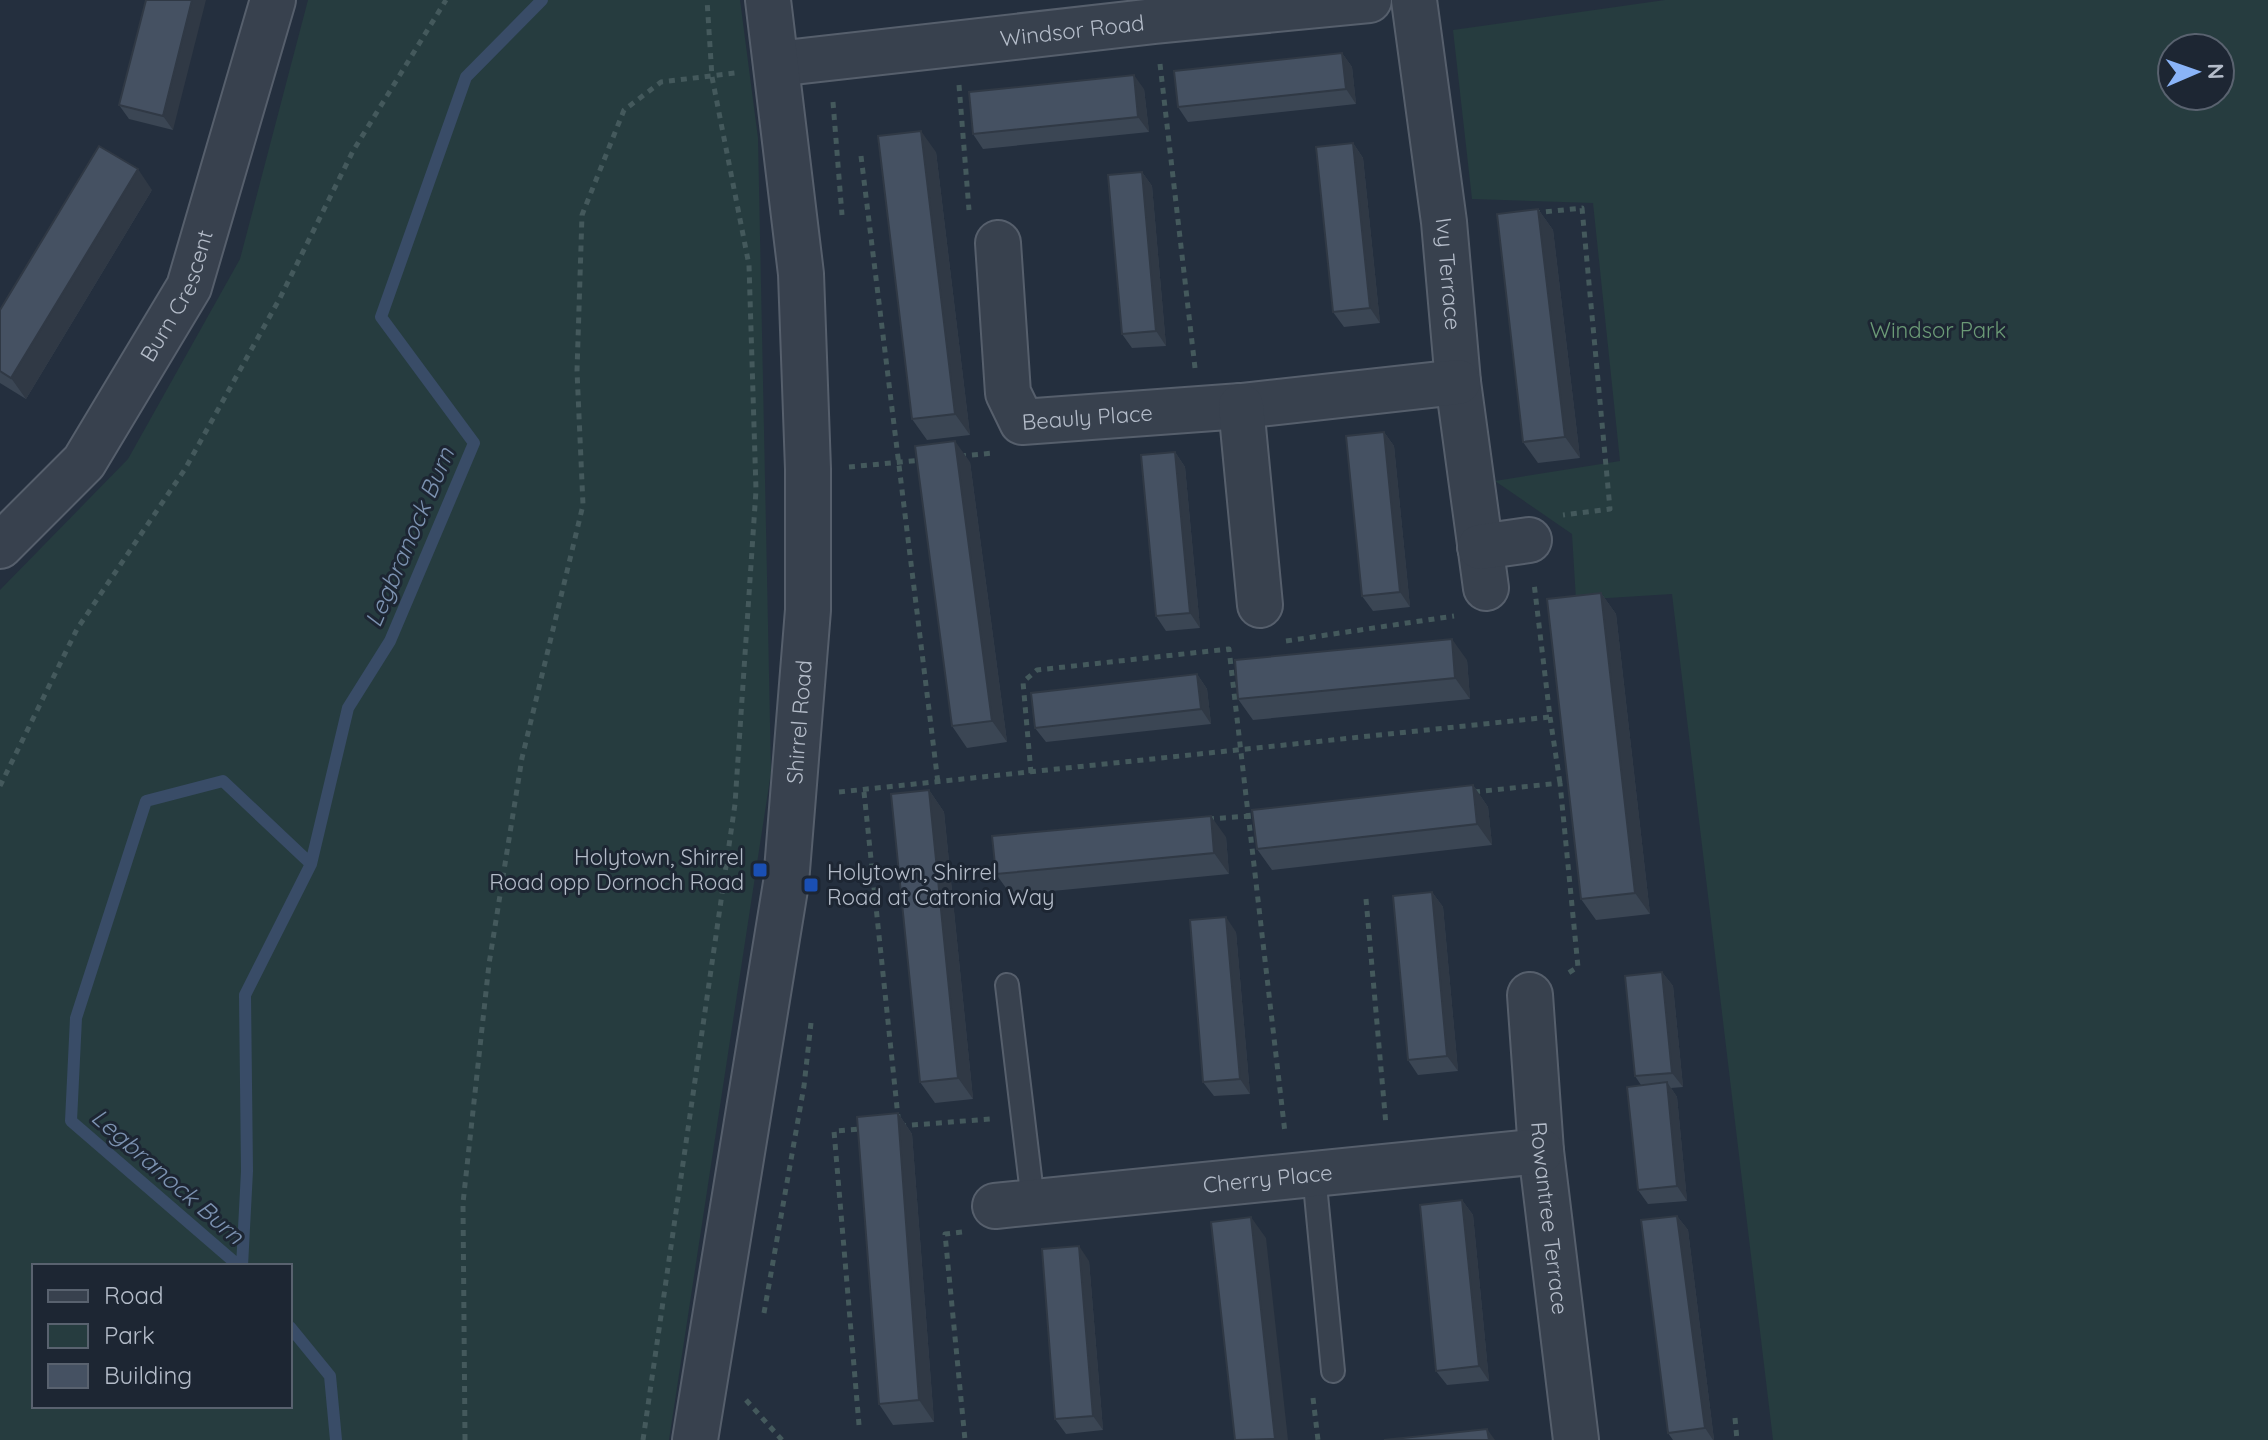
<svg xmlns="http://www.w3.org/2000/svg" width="2268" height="1440" viewBox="0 0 2268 1440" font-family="Quicksand,sans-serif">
	<rect width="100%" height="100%" fill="#242f3e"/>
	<path fill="#263c3f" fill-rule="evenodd" d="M308 0H740L758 138 771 772 669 1440H0V590L128 459 240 259ZM34 1266H290V1406H34Z
		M1665 0H2268V1440H1773L1672 594 1576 600 1572 534 1495 481 1620 461 1593 203 1472 199 1453 30ZM2172 48H2220V96H2172Z"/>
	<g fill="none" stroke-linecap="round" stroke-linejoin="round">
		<path stroke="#394c67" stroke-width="12" d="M239 1266 71 1121 76 1018 146 801 223 781 311 864 348 708 390 641 474 443 381 317 466 77 542 0
			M242 1266 247 1171 245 995 311 864
			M290 1327 330 1376 336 1440"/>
		<defs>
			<path id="service" d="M1007 985 1033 1202
				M1314 1174 1333 1371"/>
			<g id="minor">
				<path id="s1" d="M1414 0 1444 222 1458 382 1486 588"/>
				<path id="s2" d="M776 64 1155 21 1369 0"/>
				<path id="s3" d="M998 243 1008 393 1022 422 1241 406 1458 382"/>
				<path d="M1241 406 1260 605"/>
				<path id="s4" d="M0 546 84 462 189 287 273 0"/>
				<path d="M1480 547 1529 540"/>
				<path id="s5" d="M1530 995 1541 1151 1576 1440"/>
				<path id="s6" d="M995 1206 1541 1151"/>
				<path id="s7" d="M695 1440 786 883 808 610V469L801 274 768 0"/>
			</g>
		</defs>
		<use href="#service" stroke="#565f6c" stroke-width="26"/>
		<use href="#minor" stroke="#565f6c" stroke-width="48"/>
		<path stroke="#44595c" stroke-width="5" stroke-dasharray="6 6" stroke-linecap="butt" d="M1160 64 1195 368
			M959 85 969 210
			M833 102 842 215
			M861 156 938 783
			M1534 213 1582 208 1610 509 1563 515
			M960 456 994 453
			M849 467 922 460
			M1286 641 1454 616
			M1550 717 1560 783
			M1031 773 1023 682 1037 670 1229 649 1285 1133
			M0 786 77 629 185 469 280 298 353 151 446 0
			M839 792 1550 717 1534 583
			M864 792 898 1117
			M1474 792 1560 783 1578 967 1565 975
			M1208 819 1250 816
			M1366 899 1386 1125
			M900 1126 990 1119
			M962 1232 945 1234 965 1440
			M764 1313 804 1086 811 1023
			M1313 1398 1318 1440
			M746 1400 782 1440
			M1735 1418 1737 1440
			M859 1425 834 1131 862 1129
			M465 1440 463 1203 489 964 522 758 583 505 577 371 582 215 624 110 661 82 735 73
			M643 1440 735 804 756 490 749 265 712 77 707 0"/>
		<use href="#service" stroke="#38414e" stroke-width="22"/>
		<use href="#minor" stroke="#38414e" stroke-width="44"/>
	</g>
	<path fill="#3b4654" d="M146 0 173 130 129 119 119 105Z
		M1342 53 1352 67 1356 104 1188 122 1178 107Z
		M1144 89 1149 132 983 149 973 134Z
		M1353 143 1363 158 1380 323 1344 327 1333 312Z
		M936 152 970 435 927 440 912 419Z
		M1142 172 1152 186 1166 346 1132 348 1122 334Z
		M152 190 26 399 0 383V310Z
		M1538 209 1553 230 1580 458 1538 463 1523 442Z
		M1384 432 1394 446 1410 607 1373 611 1362 596Z
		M1175 452 1185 467 1200 628 1166 631 1156 616Z
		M970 462 1007 742 967 748 952 726Z
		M1601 593 1616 614 1650 914 1596 920 1581 899Z
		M1467 660 1470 699 1253 720 1238 699Z
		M1197 674 1207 689 1211 724 1046 742 1035 728Z
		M1473 785 1488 807 1492 845 1272 870 1257 849Z
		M929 790 944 812 973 1099 935 1103 920 1082Z
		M1226 837 1229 874 1011 895 996 874Z
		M1432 892 1443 907 1458 1071 1418 1075 1408 1060Z
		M1236 932 1250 1094 1214 1096 1203 1082Z
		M1662 972 1673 986 1683 1087 1671 1088 1677 1097 1687 1201 1648 1204 1638 1190 1641 1085 1635 1076Z
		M898 1113 912 1134 934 1422 893 1425 879 1404Z
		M1462 1200 1473 1215 1489 1381 1447 1385 1436 1371Z
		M1677 1216 1688 1230 1714 1440H1673L1668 1433Z
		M1089 1261 1103 1430 1066 1434 1055 1419Z"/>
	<path fill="#303945" d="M192 0H206L173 130 163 116Z
		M1342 53 1352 67 1356 104 1346 89Z
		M1134 75 1144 89 1149 132 1138 117Z
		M921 131 936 152 970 435 955 414Z
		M1353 143 1363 158 1380 323 1370 308Z
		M138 169 152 190 26 399 11 378Z
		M1142 172 1152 186 1166 346 1156 331Z
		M1538 209 1553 230 1580 458 1565 437Z
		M1384 432 1394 446 1410 607 1400 592Z
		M955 441 970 462 1007 742 992 721Z
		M1175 452 1185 467 1200 628 1190 613Z
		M1601 593 1616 614 1650 914 1635 893Z
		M1452 639 1467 660 1470 699 1455 678Z
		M1197 674 1207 689 1211 724 1201 709Z
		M1473 785 1488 807 1492 845 1477 824Z
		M929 790 944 812 973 1099 958 1078Z
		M1211 816 1226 837 1229 874 1214 853Z
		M1432 892 1443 907 1458 1071 1447 1056Z
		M1226 917 1236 932 1250 1094 1240 1079Z
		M1662 972 1673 986 1683 1087 1672 1073Z
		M1667 1082 1677 1097 1687 1201 1677 1186Z
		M898 1113 912 1134 934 1422 919 1400Z
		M1462 1200 1473 1215 1489 1381 1479 1366Z
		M1677 1216 1688 1230 1714 1440H1713L1705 1428Z
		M1251 1217 1266 1238 1288 1440H1276L1275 1439Z
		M1079 1246 1089 1261 1103 1430 1093 1416Z
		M1487 1429 1495 1440H1489Z"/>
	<path fill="#455162" stroke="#303945" stroke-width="2" d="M146 0H192L163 116 119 105Z
		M1342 53 1346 89 1178 107 1174 71Z
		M1134 75 1138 117 973 134 969 92Z
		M921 131 955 414 912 419 878 136Z
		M1353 143 1370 308 1333 312 1316 147Z
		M99 146 138 169 11 378 0 371V310Z
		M1142 172 1156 331 1122 334 1108 175Z
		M1538 209 1565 437 1523 442 1497 214Z
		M1384 432 1400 592 1362 596 1346 436Z
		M955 441 992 721 952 726 915 446Z
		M1175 452 1190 613 1156 616 1141 455Z
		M1601 593 1635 893 1581 899 1547 599Z
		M1452 639 1455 678 1238 699 1235 660Z
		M1197 674 1201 709 1035 728 1031 693Z
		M1473 785 1477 824 1257 849 1252 810Z
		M929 790 958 1078 920 1082 891 794Z
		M1211 816 1214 853 996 874 992 836Z
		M1432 892 1447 1056 1408 1060 1393 896Z
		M1226 917 1240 1079 1203 1082 1190 920Z
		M1662 972 1672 1073 1635 1076 1625 976Z
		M1667 1082 1677 1186 1638 1190 1627 1087Z
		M898 1113 919 1400 879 1404 857 1117Z
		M1462 1200 1479 1366 1436 1371 1420 1205Z
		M1677 1216 1705 1428 1668 1433 1641 1220Z
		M1251 1217 1275 1439 1235 1440 1211 1222Z
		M1079 1246 1093 1416 1055 1419 1042 1249Z
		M1487 1429 1489 1440H1384Z"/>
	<g fill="#1a4fb4" stroke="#1d2633" stroke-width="3">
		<rect x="752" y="862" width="16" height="16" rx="4"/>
		<rect x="803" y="877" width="16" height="16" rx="4"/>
	</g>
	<g text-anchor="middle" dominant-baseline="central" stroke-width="6" stroke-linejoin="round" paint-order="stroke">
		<g font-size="22" fill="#b4bcc9" stroke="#1d2633">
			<text stroke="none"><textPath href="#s2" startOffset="298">Windsor Road</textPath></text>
			<text stroke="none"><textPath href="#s1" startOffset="276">Ivy Terrace</textPath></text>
			<text stroke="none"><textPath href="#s4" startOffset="310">Burn Crescent</textPath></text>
			<text stroke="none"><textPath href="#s3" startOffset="248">Beauly Place</textPath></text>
			<text stroke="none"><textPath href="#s7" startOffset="726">Shirrel Road</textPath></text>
			<text stroke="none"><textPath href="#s6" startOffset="274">Cherry Place</textPath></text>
			<text stroke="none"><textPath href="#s5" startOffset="224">Rowantree Terrace</textPath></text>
		</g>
		<g font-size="22" fill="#6b9a76" stroke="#1d2633">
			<text x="1938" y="330">Windsor Park</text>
		</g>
		<g font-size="22" fill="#b4bcc9" stroke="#1d2633" text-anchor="end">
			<text x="744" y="857">Holytown, Shirrel<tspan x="744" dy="25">Road opp Dornoch Road</tspan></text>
			<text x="827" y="872" text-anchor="start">Holytown, Shirrel<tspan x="827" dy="25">Road at Catronia Way</tspan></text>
		</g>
		<g font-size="24" font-style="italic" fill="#7c92b1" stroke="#1d2633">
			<text transform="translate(409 537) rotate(-67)">Legbranock Burn</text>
			<text transform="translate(168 1176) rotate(41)">Legbranock Burn</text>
		</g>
	</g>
	<rect x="32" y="1264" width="260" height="144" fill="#1d2633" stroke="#59626f" stroke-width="2"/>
	<rect x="48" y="1290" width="40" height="12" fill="#38414e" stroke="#59626f" stroke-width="2"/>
	<text x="104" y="1304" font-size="24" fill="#b4bcc9">Road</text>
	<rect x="48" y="1324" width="40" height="24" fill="#263c3f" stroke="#59626f" stroke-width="2"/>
	<text x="104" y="1344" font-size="24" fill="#b4bcc9">Park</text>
	<rect x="48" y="1364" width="40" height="24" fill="#455162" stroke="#59626f" stroke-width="2"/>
	<text x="104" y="1384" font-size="24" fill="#b4bcc9">Building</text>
	<g transform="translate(2196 72) rotate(88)"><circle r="38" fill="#1d2633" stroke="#59626f" stroke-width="2"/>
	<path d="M0-6L14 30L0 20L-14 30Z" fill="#8ab4f8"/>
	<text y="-12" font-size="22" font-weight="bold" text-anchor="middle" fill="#b4bcc9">N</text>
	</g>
</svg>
